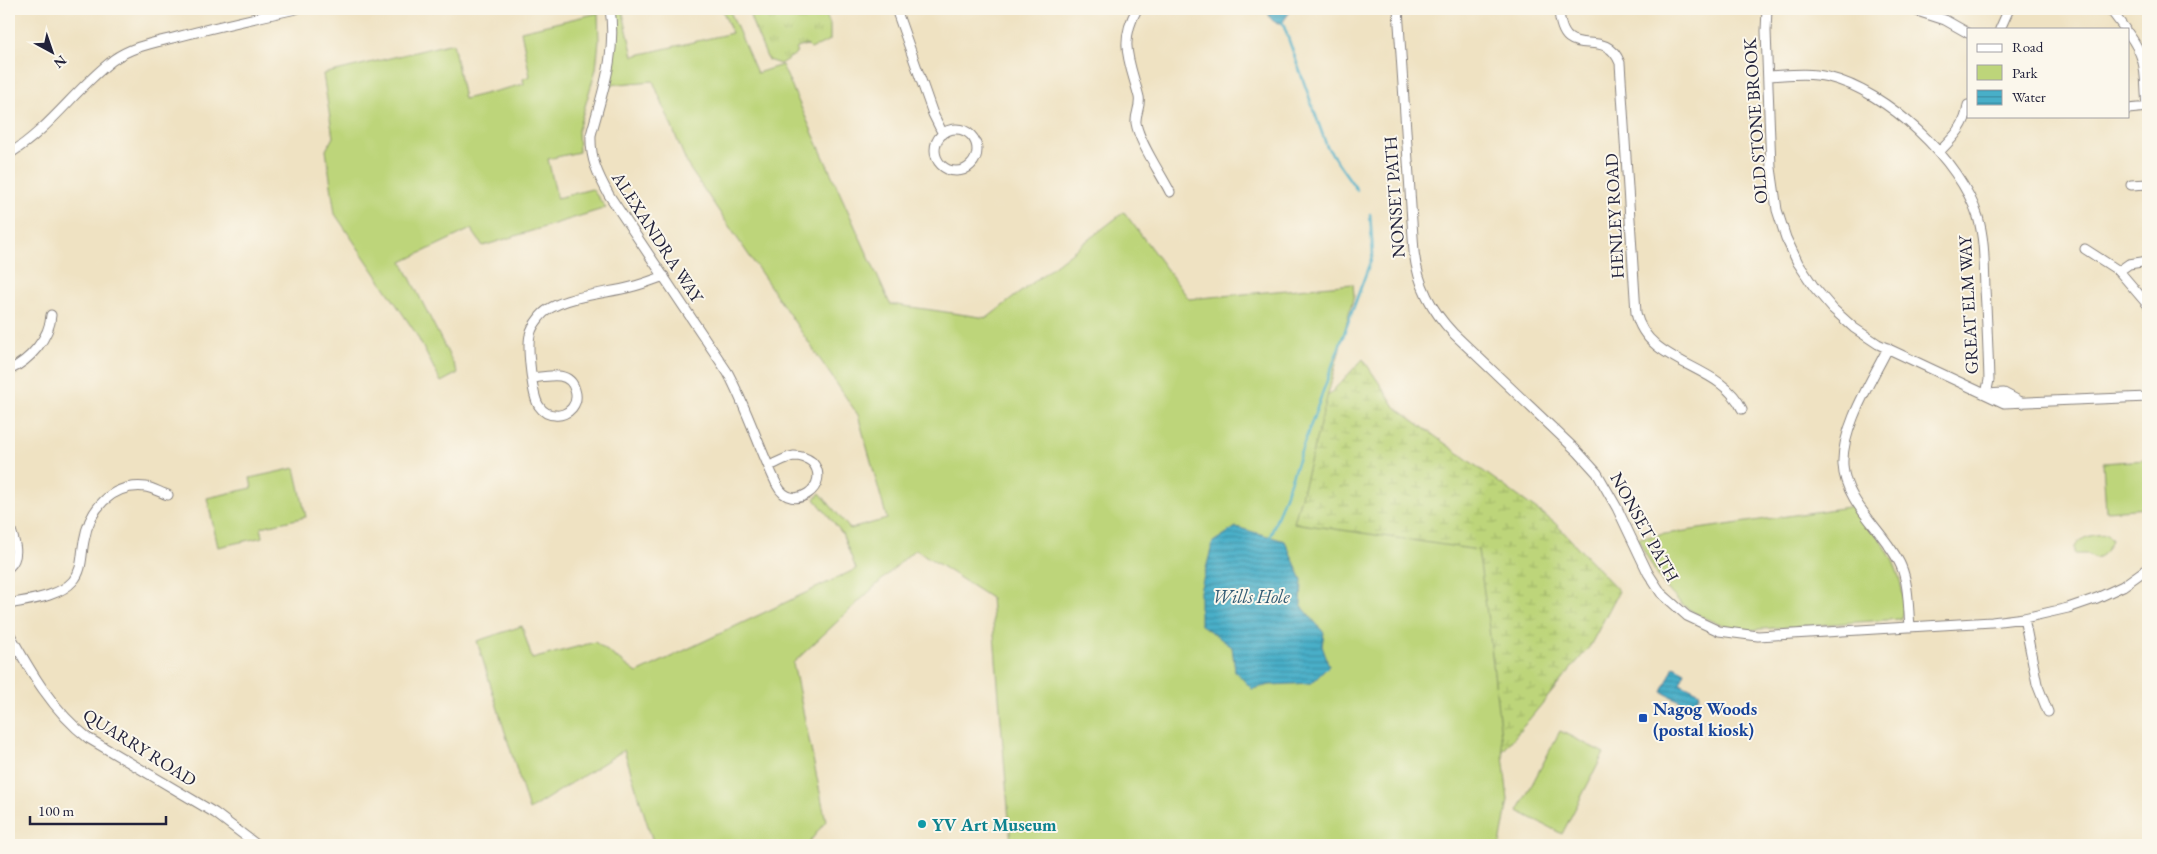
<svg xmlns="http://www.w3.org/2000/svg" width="2157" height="854" viewBox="0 0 2157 854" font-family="'EB Garamond',serif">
	<defs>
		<pattern id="grass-tufts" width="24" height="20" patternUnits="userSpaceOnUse" patternTransform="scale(1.25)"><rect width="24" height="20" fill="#bdd57a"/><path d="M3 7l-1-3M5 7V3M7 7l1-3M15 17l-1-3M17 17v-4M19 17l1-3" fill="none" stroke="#a2b76a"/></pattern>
		<pattern id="wetland-marsh" width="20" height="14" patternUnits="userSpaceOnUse" patternTransform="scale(1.25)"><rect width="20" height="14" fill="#bdd57a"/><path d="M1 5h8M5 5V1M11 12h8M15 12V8" fill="none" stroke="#a2b76a"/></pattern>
		<pattern id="water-rules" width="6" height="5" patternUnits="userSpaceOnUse" patternTransform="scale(1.25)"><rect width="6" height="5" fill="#48afc8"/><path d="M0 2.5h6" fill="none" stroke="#3c8ea4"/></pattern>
	</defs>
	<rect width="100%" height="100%" fill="#fbf7ec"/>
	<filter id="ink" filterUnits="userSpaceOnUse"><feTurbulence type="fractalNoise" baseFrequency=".02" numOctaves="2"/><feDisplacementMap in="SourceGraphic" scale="10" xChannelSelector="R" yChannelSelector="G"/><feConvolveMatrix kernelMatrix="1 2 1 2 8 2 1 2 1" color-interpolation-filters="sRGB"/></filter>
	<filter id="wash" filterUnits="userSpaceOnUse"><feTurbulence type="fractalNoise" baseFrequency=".0096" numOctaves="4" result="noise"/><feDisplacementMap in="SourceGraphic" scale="20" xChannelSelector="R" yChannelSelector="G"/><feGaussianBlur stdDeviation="1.12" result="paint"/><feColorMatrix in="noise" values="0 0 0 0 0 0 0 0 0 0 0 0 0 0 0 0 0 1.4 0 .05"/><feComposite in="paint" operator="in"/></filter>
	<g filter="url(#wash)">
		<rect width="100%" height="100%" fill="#efe2c2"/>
		<path fill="url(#grass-tufts)" stroke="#707c5a" d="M748 9H824L830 24V40L811 49 807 45 797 48 796 54 780 64 768 60 752 22Z"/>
		<path fill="url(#wetland-marsh)" stroke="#707c5a" d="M1363 359 1396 408 1555 523 1619 591 1590 646 1498 757 1166 414 1301 424Z"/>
		<path fill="#bdd57a" stroke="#707c5a" d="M615 9H622L633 56 732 33 722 9H729L757 73 782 65 890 304 987 318 1124 212 1189 299 1353 284 1354 295 1294 523 1478 550 1489 628 1508 800 1500 845H1011L991 598 915 549 793 663 826 821 807 845H654L624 750 529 810 477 641 522 626 532 659 595 642 637 673 856 569 842 533 815 499 820 493 850 529 887 519 858 415 688 166 653 81 608 85 616 27Z
			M598 13 599 41 596 69 578 130 579 152 548 159 557 198 592 189 606 208 483 246 471 229 402 262 458 373 441 382 415 332 335 214 326 150 333 137 323 74 453 43 464 99 524 84 523 79 530 76 521 31Z
			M2146 460 2148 508 2106 511 2103 463Z
			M295 468 306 517 261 527 263 537 218 547 207 498 252 488 250 478Z
			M1855 506C1878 536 1899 559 1903 597 1904 605 1904 612 1900 619L1747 630C1684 619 1664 594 1638 538Z
			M2107 534 2112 540C2109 548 2104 556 2095 558L2088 554H2075V547C2081 535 2095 535 2107 534Z
			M1560 731 1604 753 1562 834 1518 811Z"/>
		<path fill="url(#water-rules)" stroke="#356882" d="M1267 9H1292L1282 23C1271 23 1270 18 1267 9Z
			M1236 527 1285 541 1302 580 1301 605 1324 633 1322 646 1329 666 1312 683 1270 685 1252 689 1235 671 1232 647 1200 624V591L1213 542Z
			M1674 666 1685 672 1680 683 1700 693 1692 707 1662 692Z"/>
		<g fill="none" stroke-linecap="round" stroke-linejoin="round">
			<path stroke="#48afc8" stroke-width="2.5" d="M1282 21 1327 147 1357 190
				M1270 537 1373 254 1370 214"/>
		</g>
	</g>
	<g filter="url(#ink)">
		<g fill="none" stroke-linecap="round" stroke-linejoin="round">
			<defs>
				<path id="minor" d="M610 9C617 54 602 93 591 135 590 159 598 175 609 195L728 373C747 409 759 448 777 485 792 515 833 485 812 462 807 458 800 456 794 456 786 457 777 463 769 466
					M896 9 933 114 943 134
					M1137 9C1118 43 1130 62 1139 97 1141 106 1135 114 1136 123 1139 142 1161 174 1170 192
					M1398 9 1414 252C1418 285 1431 310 1454 334L1578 452 1597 473 1617 508 1648 573 1661 593 1687 616 1719 631 1758 636 1992 622 2024 618 2068 608 2097 598 2123 586 2148 568
					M1559 9C1562 68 1604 22 1620 63L1636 313C1648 366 1721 363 1742 409
					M1767 9 1766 31 1771 168 1777 210 1786 238 1798 263 1814 287 1833 309 1854 328 1878 344 2004 403 2148 397
					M1911 9 1945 20 1968 33
					M2110 9 2125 29
					M2000 29 2009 9
					M2128 33C2149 61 2144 75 2147 107
					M1768 76C1788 75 1808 72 1828 77 1887 91 1960 160 1978 217 1985 241 1984 265 1985 289 1987 319 1988 349 1989 380L1986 394
					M2128 109 2148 107
					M935 150a21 21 0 1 1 42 0a21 21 0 1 1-42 0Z
					M1940 151C1954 137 1966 125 1968 105
					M9 154C51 128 75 89 113 60 131 47 153 43 173 38 214 27 255 18 296 9
					M2131 185 2148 184
					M2085 249 2119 271 2148 305
					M2119 271 2129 264 2148 261
					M1888 348C1872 380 1841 428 1843 465 1845 504 1886 532 1901 566 1909 585 1908 607 1910 626
					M9 370C29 361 50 338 51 315
					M533 378C548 376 570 370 575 390 577 396 576 403 572 408 568 413 561 416 555 415 548 415 543 412 539 406 532 396 527 347 530 335 531 329 535 323 539 318 554 296 606 294 631 287 643 284 653 280 664 276
					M1986 394 2004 393 2023 403
					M9 524C13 538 22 555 9 567
					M9 604C28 600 59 597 73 581 83 570 81 555 84 541 89 510 111 483 146 487 153 488 161 493 168 495
					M2024 618 2037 684 2048 712
					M9 633C30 671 53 711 88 738L215 813 257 845"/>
			</defs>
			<use href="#minor" stroke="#88827e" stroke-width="11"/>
			<use href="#minor" stroke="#fff" stroke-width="9"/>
		</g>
	</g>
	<rect fill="#1a4fb4" stroke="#fbf7ec" stroke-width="2" x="1638" y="713" width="10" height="10" rx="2.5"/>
	<circle fill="#0f9aa8" stroke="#fbf7ec" stroke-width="2" cx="922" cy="824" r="5"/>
	<g text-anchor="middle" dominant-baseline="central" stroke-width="4" stroke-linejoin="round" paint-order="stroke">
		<g font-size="18" fill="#22223b" stroke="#fbf7ec">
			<text transform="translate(1755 121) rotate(-94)">OLD STONE BROOK</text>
			<text transform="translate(1394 197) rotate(-94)">NONSET PATH</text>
			<text transform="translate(1614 216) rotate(-93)">HENLEY ROAD</text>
			<text transform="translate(658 237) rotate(57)">ALEXANDRA WAY</text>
			<text transform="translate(1968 305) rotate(-93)">GREAT ELM WAY</text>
			<text transform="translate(1645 527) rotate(61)">NONSET PATH</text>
			<text transform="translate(140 747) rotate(32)">QUARRY ROAD</text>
		</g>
		<g font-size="18" font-weight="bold" fill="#164399" stroke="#fbf7ec" text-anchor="start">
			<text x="1653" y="708">Nagog Woods<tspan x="1653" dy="21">(postal kiosk)</tspan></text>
		</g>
		<g font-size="18" font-weight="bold" fill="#0d838f" stroke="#fbf7ec" text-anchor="start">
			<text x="932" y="824">YV Art Museum</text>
		</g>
		<g font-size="19" font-style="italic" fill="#315a73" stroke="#fbf7ec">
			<text x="1251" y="596">Wills Hole</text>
		</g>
	</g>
	<rect width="2157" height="854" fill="none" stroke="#fbf7ec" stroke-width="30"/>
	<rect x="1967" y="28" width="162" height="90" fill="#fbf7ec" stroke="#a4a2a5"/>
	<rect x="1977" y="44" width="25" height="8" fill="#ffffff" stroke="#a4a2a5"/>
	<text x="2012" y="52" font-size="15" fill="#22223b">Road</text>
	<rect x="1977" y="65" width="25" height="15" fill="#bdd57a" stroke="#a4a2a5"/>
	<text x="2012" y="78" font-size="15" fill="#22223b">Park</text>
	<rect x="1977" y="90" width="25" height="15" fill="url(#water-rules)" stroke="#a4a2a5"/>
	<text x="2012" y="102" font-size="15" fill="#22223b">Water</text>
	<g transform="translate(52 52) rotate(140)" stroke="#fbf7ec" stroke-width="4" paint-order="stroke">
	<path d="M0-4L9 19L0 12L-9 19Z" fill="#22223b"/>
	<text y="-8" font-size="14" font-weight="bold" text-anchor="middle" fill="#22223b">N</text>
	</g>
	<path d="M30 816v8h136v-8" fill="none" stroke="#22223b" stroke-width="2.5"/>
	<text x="38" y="816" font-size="15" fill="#22223b" stroke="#fbf7ec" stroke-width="4" paint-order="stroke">100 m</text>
</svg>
